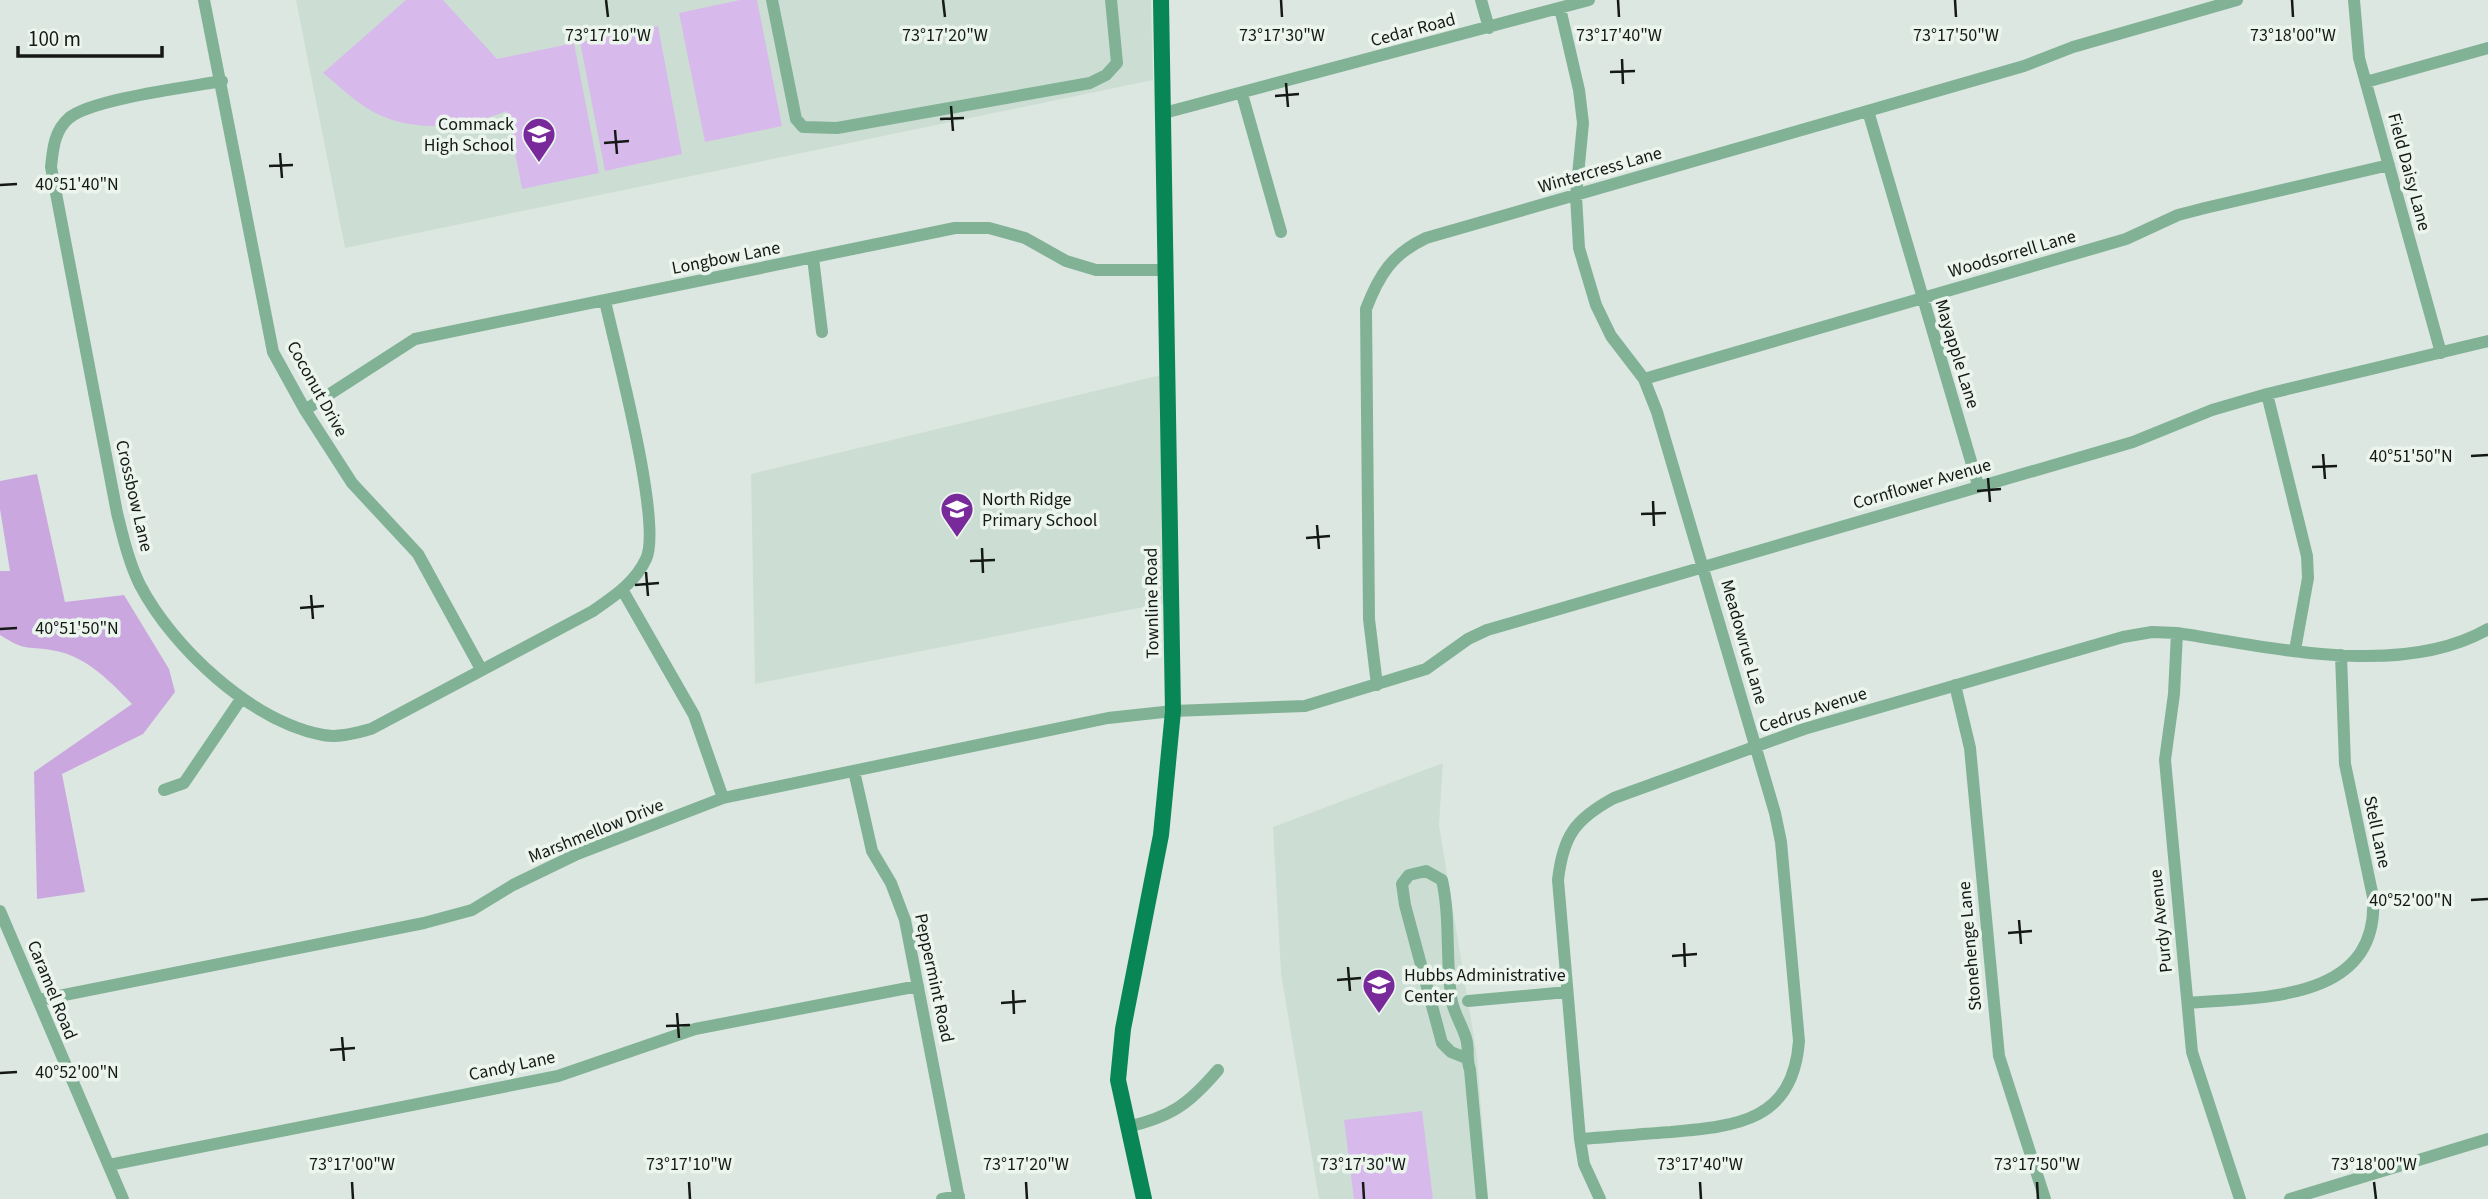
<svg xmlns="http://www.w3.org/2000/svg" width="2488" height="1199" viewBox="0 0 2488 1199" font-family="'Source Sans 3',sans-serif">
	<rect width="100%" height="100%" fill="#dde7e1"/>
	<path fill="#ccded3" d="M296 0H1151L1153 80 345 248Z
		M1161 375 1164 603 755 684 751 474Z
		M1443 763 1439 825 1477 1056 1488 1199H1319L1281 974 1273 827Z"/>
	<path fill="#d8b9eb" d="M406 0H443L497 59 574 43 599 173 522 189 507 111C463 128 408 135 365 107 350 97 337 84 323 73Z
		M740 0H757L782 126 705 142 679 13Z
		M658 26 682 154 605 171 580 42Z
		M1422 1111 1433 1199H1354L1344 1120Z"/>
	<path fill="#cba7df" d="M37 474 65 602 124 595 169 669 175 692 143 734 62 774 85 892 37 899 34 772 132 704C111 682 87 657 56 651 27 645 28 653 0 635V571H10L0 509V481Z"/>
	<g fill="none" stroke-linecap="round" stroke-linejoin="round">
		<path stroke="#82b296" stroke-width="12" d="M204 0 273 352 305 410 352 483 418 554 481 669
			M772 0 796 119 803 127 837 128 1090 83 1106 75 1117 63 1111 0
			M1481 0 1489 28
			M2354 0 2359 58 2441 353
			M1560 8 1579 90 1583 123 1576 196 1579 248 1596 305 1611 336 1644 379 1657 412 1775 813 1781 842 1799 1041C1793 1121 1738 1126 1671 1132 1641 1134 1610 1137 1580 1139
			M222 81C189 87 92 99 69 118 54 131 53 149 51 167L117 513C123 537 129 563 140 585 173 648 251 721 323 735 339 738 355 733 371 729L593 611C613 597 635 583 646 559 663 524 615 347 605 301
			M2366 82 2488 48
			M1242 94 1281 232
			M1868 111 1978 485
			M1164 113 1589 0
			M813 258 822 332
			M1644 379 2126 239 2178 215 2205 208 2389 165
			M2267 394 2307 556 2308 578 2295 650
			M305 410 415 339 955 228H989L1025 238 1066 261 1096 270H1167
			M623 591 694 715 723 798
			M2177 633 2174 694 2165 760 2192 1052 2240 1199
			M1377 685 1369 619 1366 309C1379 275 1392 254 1426 238L2024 66 2073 47 2237 0
			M1955 685 1970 748 1999 1056 2045 1199
			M854 771 872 851 891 883 905 920 959 1199
			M164 790 184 783 241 699
			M0 911 123 1199
			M39 1000 424 923 472 910 513 885 575 855 723 798 1108 718 1173 711 1305 706 1426 669 1468 639 1487 630 2133 442 2212 410 2267 394 2488 341
			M1468 1001 1567 992
			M2188 1003C2261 997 2380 1002 2373 897L2345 764 2341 655
			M1466 1058 1451 1052 1442 1043 1405 905 1402 884 1409 875 1426 871 1442 880C1451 920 1445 962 1452 1002 1455 1016 1466 1032 1467 1043 1469 1053 1466 1059 1470 1070L1482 1199
			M1127 1127C1171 1117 1189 1104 1218 1070
			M109 1165 558 1076 695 1029 918 986
			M942 1199 959 1196
			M1600 1199 1584 1164 1580 1139 1558 880C1563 836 1575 819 1614 798L1804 729 2123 637 2152 632 2177 633C2271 647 2401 679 2488 629
			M2290 1199 2488 1139"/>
		<path stroke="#098655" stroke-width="16" d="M1144 1199 1118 1080 1123 1029 1161 835 1173 711 1161 0"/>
	</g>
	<path fill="none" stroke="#151916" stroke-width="2.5" d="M606 0 608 17M943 0 945 17M1281 0 1282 17M1618 0 1619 17M1955 0 1956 17M2292 0 2293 17M1622 59 1623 84M1610 72 1635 71M1286 83 1288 107M1275 96 1299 94M951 106 953 131M940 119 964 118M615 130 617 154M604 143 629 141M280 153 282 178M269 166 293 165M0 185 17 184M2323 454 2325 479M2471 456 2488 455M2312 467 2337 466M1988 478 1990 502M1977 491 2001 489M1653 501 1654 526M1641 514 1666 513M1317 525 1319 549M1306 538 1330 536M982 548 983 573M970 561 995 560M646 572 648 596M635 585 659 583M311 595 313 619M300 608 324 606M0 629 17 628M2471 900 2488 899M2019 920 2021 944M2008 933 2032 931M1684 943 1685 967M1672 956 1697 954M1348 967 1350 991M1337 980 1361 978M1013 990 1014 1014M1001 1003 1026 1001M677 1013 679 1038M666 1026 690 1025M342 1037 344 1061M330 1050 355 1048M0 1073 17 1072M352 1182 353 1199M689 1182 690 1199M1026 1182 1027 1199M1363 1182 1364 1199M1700 1182 1701 1199M2037 1182 2038 1199M2374 1182 2376 1199"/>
	<defs>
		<symbol id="school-pin" viewBox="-11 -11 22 30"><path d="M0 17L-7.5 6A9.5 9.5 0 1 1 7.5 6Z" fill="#782a9b" stroke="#ebf5ee"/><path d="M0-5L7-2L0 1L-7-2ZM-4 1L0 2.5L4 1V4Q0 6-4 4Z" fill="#fff"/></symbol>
	</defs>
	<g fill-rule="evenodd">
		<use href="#school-pin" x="520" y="115" width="38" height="52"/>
		<use href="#school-pin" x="938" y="490" width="38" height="52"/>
		<use href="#school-pin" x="1360" y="966" width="38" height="52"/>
	</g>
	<g text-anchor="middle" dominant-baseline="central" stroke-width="7" stroke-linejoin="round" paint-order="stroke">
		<g font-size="18" fill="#151916" stroke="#ebf5ee">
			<text transform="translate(1413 30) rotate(-15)">Cedar Road</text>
			<text transform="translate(1600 170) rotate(-16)">Wintercress Lane</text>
			<text transform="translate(2409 172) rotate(75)">Field Daisy Lane</text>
			<text transform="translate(2012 254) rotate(-16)">Woodsorrell Lane</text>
			<text transform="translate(726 258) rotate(-11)">Longbow Lane</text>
			<text transform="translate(1957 354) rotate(73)">Mayapple Lane</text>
			<text transform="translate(317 389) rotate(61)">Coconut Drive</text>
			<text transform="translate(1922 484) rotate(-16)">Cornflower Avenue</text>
			<text transform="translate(134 496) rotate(77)">Crossbow Lane</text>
			<text transform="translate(1152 603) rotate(-91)">Townline Road</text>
			<text transform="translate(1744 642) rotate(74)">Meadowrue Lane</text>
			<text transform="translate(1813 710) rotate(-18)">Cedrus Avenue</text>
			<text transform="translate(596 831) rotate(-22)">Marshmellow Drive</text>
			<text transform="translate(2377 832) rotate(78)">Stell Lane</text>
			<text transform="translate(2161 921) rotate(-96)">Purdy Avenue</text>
			<text transform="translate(1970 946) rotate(-95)">Stonehenge Lane</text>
			<text transform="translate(934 978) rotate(78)">Peppermint Road</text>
			<text transform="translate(52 990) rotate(68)">Caramel Road</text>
			<text transform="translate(512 1066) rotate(-12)">Candy Lane</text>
		</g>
		<g font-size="18" fill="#151916" stroke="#ebf5ee" text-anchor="start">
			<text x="514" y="124" text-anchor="end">Commack<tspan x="514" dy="21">High School</tspan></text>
			<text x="982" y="499">North Ridge<tspan x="982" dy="21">Primary School</tspan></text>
			<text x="1404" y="975">Hubbs Administrative<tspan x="1404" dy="21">Center</tspan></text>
		</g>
	</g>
	<g font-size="18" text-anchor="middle" fill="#151916" stroke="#ebf5ee" stroke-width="7" stroke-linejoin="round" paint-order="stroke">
		<text x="608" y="41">73°17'10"W</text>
		<text x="945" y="41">73°17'20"W</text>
		<text x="1282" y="41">73°17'30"W</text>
		<text x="1619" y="41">73°17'40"W</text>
		<text x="1956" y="41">73°17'50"W</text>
		<text x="2293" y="41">73°18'00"W</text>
		<text x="77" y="190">40°51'40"N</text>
		<text x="2411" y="462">40°51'50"N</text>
		<text x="77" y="634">40°51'50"N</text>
		<text x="2411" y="906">40°52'00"N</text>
		<text x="77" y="1078">40°52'00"N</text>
		<text x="352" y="1170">73°17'00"W</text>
		<text x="689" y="1170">73°17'10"W</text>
		<text x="1026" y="1170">73°17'20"W</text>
		<text x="1363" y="1170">73°17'30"W</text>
		<text x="1700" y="1170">73°17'40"W</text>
		<text x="2037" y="1170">73°17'50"W</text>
		<text x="2374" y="1170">73°18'00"W</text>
	</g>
	<path d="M18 46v10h144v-10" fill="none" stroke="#151916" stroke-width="3.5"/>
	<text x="28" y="46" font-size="21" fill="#151916" stroke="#ebf5ee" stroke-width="5" paint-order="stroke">100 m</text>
</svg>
